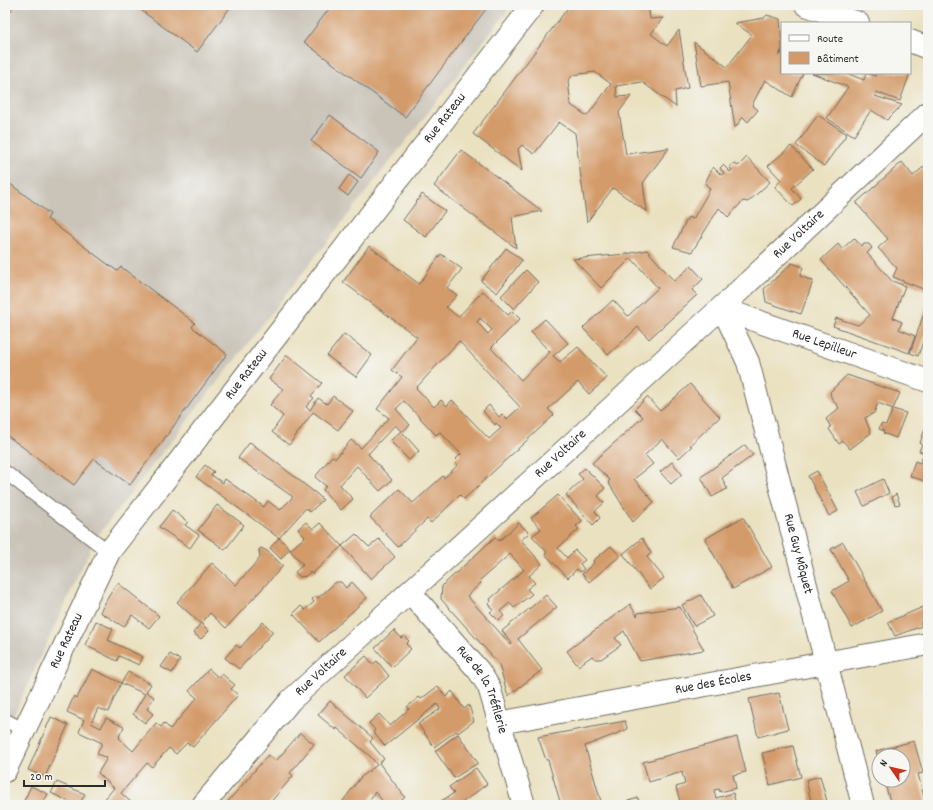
<svg xmlns="http://www.w3.org/2000/svg" width="933" height="810" viewBox="0 0 933 810" font-family="Dekko,sans-serif">
	<rect width="100%" height="100%" fill="#f6f6f2"/>
	<filter id="ink" filterUnits="userSpaceOnUse"><feTurbulence type="fractalNoise" baseFrequency=".025" numOctaves="2"/><feDisplacementMap in="SourceGraphic" scale="8" xChannelSelector="R" yChannelSelector="G"/><feConvolveMatrix kernelMatrix="1 2 1 2 8 2 1 2 1" color-interpolation-filters="sRGB"/></filter>
	<filter id="wash" filterUnits="userSpaceOnUse"><feTurbulence type="fractalNoise" baseFrequency=".012" numOctaves="4" result="noise"/><feDisplacementMap in="SourceGraphic" scale="16" xChannelSelector="R" yChannelSelector="G"/><feGaussianBlur stdDeviation="0.9" result="paint"/><feColorMatrix in="noise" values="0 0 0 0 0 0 0 0 0 0 0 0 0 0 0 0 0 1.4 0 .05"/><feComposite in="paint" operator="in"/></filter>
	<g filter="url(#wash)">
		<rect width="100%" height="100%" fill="#eae1c0"/>
		<path fill="#c9c3b8" d="M5 5H512L95 539 5 734Z"/>
		<g id="blocks">
			<path fill="#d49b6a" fill-rule="evenodd" d="M134 5H232L197 52Z
				M332 5H489L405 117 304 42Z
				M570 5H648L650 19 663 18 651 34 667 46 679 30 688 88 675 91 676 107 642 82 616 86 617 97 631 96 619 112 626 154 669 148 643 183 647 212 613 188 587 222 575 133 559 122 534 154 522 145 518 149 522 171 473 134ZM595 72 611 84 587 116 571 105 568 81 573 75Z
				M767 15 780 19 782 48 779 56 782 51V73H803L792 97 765 80 752 105 758 110 748 122 743 117 735 128 728 82 701 86 694 42 727 67 752 35 735 23 764 18Z
				M812 73H846L864 80 866 73 875 76 876 73H910L900 101 876 92 875 96 902 105 887 120 871 110 854 136 827 118 848 87Z
				M330 115 379 152 361 178 311 141Z
				M818 115 847 134 824 166 796 145Z
				M791 146 813 169 792 188 801 199 793 206 775 187 781 180 768 166Z
				M461 150 542 211 512 217 516 248 434 186Z
				M747 157 770 182 748 202 743 201 728 217 719 208 692 252 673 247 688 217 693 219 710 189 705 183 713 167 721 175 724 173 720 168 723 165 730 172 732 170 729 167 734 163 738 166Z
				M902 162 913 176 928 163V291L893 277 897 268 878 248 888 239 856 203Z
				M349 175 358 182 348 196 339 189Z
				M5 180 50 214 47 219 117 271 121 267 195 323 192 327 227 354 130 485 94 459 74 485 5 434Z
				M422 194 445 211 426 237 403 220Z
				M854 238 861 246 864 244H869L872 248 867 253 892 281 905 286 893 318 902 322 899 329 915 336 909 353 833 326 836 318 858 325 870 315 821 260 838 244 842 249Z
				M369 246 419 284 441 254 462 269 447 288 457 295 446 307 458 317 483 291 508 315 512 311 520 319 491 348 521 380 550 352 531 332 545 319 568 343 553 356 560 362 578 347 607 378 589 394 578 382 548 409 554 415 464 499 460 495 431 523 427 519 398 547 370 517 399 489 413 503 443 476 444 478 458 465 454 461 461 454 440 432 436 435 404 401 396 409 410 425 402 432 419 451 409 460 390 441 401 431 395 425 368 454 392 480 380 491 357 466 340 485 353 499 341 510 323 490 326 486 315 477 332 456 336 458 351 440 361 448 389 418 377 409 402 377 392 370 417 337 343 282ZM480 318 492 330 488 334 477 322ZM459 341 520 407 507 419 502 414 499 417 489 405 483 411 495 425 496 423 501 428 489 439 452 400 447 406 441 400 434 407 416 388Z
				M506 248 522 260 497 293 481 281Z
				M647 250 674 281 691 266 703 279 692 290 697 295 649 339 638 327 608 355 583 328 613 300 628 316 658 288 631 258 601 288 573 259 626 254Z
				M792 263 803 267 800 276 813 281 801 314 766 302 764 289Z
				M526 270 538 282 514 309 501 296Z
				M928 302V327L918 356 910 353Z
				M344 334 372 355 356 377 327 356Z
				M287 355 322 383 311 396 314 398 306 407 310 410 318 398 327 404 333 396 353 411 338 430 313 412 289 445 272 432 283 416 270 405 283 389 269 379Z
				M847 375 900 393 893 409 906 413 896 438 883 433 884 431 879 429 881 424 886 425 893 409 878 403 874 413 865 418 871 433 850 449 843 441 839 444 829 429 831 427 826 419 839 408 831 397 830 392Z
				M690 384 720 417 690 445 692 446 679 458 662 439 645 455 653 464 634 479 654 502 633 522 608 482 610 480 592 463 643 417 635 409 647 397 660 411Z
				M928 420V471L924 481 910 476 915 461 920 463 924 453 919 451 922 444 920 443Z
				M250 442 318 495 323 500 310 512 306 508 279 538 290 548 281 559 270 548 279 538 196 477 205 465 214 472 211 475 223 483 225 479 264 507 268 501 280 510 293 497 238 458Z
				M745 445 753 455 722 478 727 489 712 497 701 477Z
				M672 462 682 474 671 484 660 472Z
				M585 468 605 488 598 496 604 503 595 511 600 518 593 525 566 495 583 479 578 474Z
				M817 471 838 511 829 516 808 476Z
				M883 479 889 493 864 506 857 492Z
				M896 494 900 504 895 505 892 497Z
				M558 495 582 521 576 526 579 529 558 548 567 558 575 550 585 560 580 564 584 569 580 572 577 569 568 578 545 554 547 552 532 536 541 529 531 518Z
				M217 505 244 525 225 550 198 530Z
				M172 510 188 522 185 525 199 535 190 548 159 527Z
				M743 517 772 567 733 589 705 539Z
				M306 522 313 529 320 523 342 546 356 534 369 547 379 539 395 557 371 579 342 546 312 574 310 572 306 576 300 577 295 572 303 565 290 550 305 537 298 529Z
				M519 523 529 533 521 540 542 564 529 576 535 583 527 589 532 594 514 608 510 603 500 611 504 616 498 620 490 612 493 610 488 604 491 601 490 599 524 570 510 554 480 580 481 583 467 596 511 645 512 643 502 631 546 595 557 607 518 639 542 670 508 696 499 664 441 599 442 586 495 537 499 541Z
				M642 538 651 553 647 557 664 578 650 589 623 554Z
				M843 542 882 611 852 628 832 591 849 581 831 549Z
				M611 546 620 556 589 582 582 574 594 563 593 561Z
				M261 548 267 551 283 566 226 628 210 613 201 624 177 602 212 563 236 585 260 558 259 550Z
				M336 582H341L346 588 352 582 367 598 319 642 293 614 301 606 305 610 314 602 312 599 316 596 318 598Z
				M118 583 159 616 149 628 132 615 124 627 100 612 110 594Z
				M701 595 713 616 694 626 682 605Z
				M630 604 637 616 638 613 680 607 704 650 640 661 624 631 615 638 621 645 601 659H595L592 656 578 666 567 651Z
				M928 605V620L921 623 922 626 895 636 888 622Z
				M96 621 113 629 108 640 143 657 139 665 119 656 117 661 85 645Z
				M263 622 273 632 239 669 225 658 236 645 240 648Z
				M201 623 209 631 201 639 193 633Z
				M394 630 401 638 404 636 409 641 406 644 411 649 392 667 375 648Z
				M170 654 180 660 172 673 161 667Z
				M366 656 373 664 377 661 389 676 365 698 345 675Z
				M92 669 121 683 108 712 98 708 91 723 101 728 106 718 124 727 119 736H120L119 738 133 751 156 723 161 727 164 723 170 729 197 698 189 691 209 669 219 678 222 674 235 685 231 689 238 695 193 747 187 743 176 754 169 748 152 767 147 763 121 793 134 805H109L104 800 114 788 98 773 107 758 97 754 102 743 79 732 84 720 67 712 74 696 77 698Z
				M128 672 151 684 146 692 154 697 147 709 153 714 145 723 133 714 145 694 121 683Z
				M438 686 446 697 452 691 464 709 469 705 474 721 458 733 456 731 434 747 418 724 440 709 437 704 385 746 373 732 375 730 369 723 379 714 390 726 409 709 407 707 419 697 421 699Z
				M779 693 788 729 758 737 749 699Z
				M330 701 373 738 370 742 384 759 379 763 405 797 397 805H386L375 792 366 805H340L360 778 377 765 371 757 337 728 336 730 318 715Z
				M51 717 68 725 45 777 28 770Z
				M625 721 627 728 626 730 585 746 602 805H561L548 760H546L538 737Z
				M300 733 314 744 290 773 293 776 268 805H225L268 755 276 761Z
				M458 734 478 763 454 778 435 751Z
				M737 737 746 772 733 775 736 788 720 792 719 789 714 790 716 798 733 793 736 805H681L676 787 685 784 682 772 649 782 643 762Z
				M914 741 923 773 918 774 926 805H891L884 780H903V756H879V760L876 751Z
				M793 746 801 777 770 785 762 753Z
				M476 768 487 784 459 805H435L454 793 449 787Z
				M820 776 828 805H812L806 780Z
				M57 782 85 794 79 805H76L51 793Z
				M31 786 48 794 43 803 48 805H22Z
				M638 798 640 805H615Z"/>
		</g>
	</g>
	<g filter="url(#ink)">
		<use href="#blocks" fill-opacity="0" stroke="#6e6b5f" stroke-width="1"/>
		<g fill="none" stroke-linecap="round" stroke-linejoin="round">
			<defs>
				<path id="service" d="M5 7 6 5
					M5 472 109 552
					M5 720 24 730"/>
				<g id="minor">
					<path d="M806 5 858 23"/>
					<path d="M910 41 928 48"/>
					<path id="s1" d="M722 307 748 362 863 805"/>
					<path id="s2" d="M722 307 737 314 928 381"/>
					<path id="s3" d="M410 592 479 671 489 687 524 805"/>
					<path id="s4" d="M499 723 928 644"/>
					<path id="s5" d="M203 805 291 700 722 307 928 113"/>
				</g>
				<g id="tertiary">
					<path id="s6" d="M5 771 109 552 533 5"/>
				</g>
			</defs>
			<use href="#service" stroke="#6e6b5f" stroke-width="15"/>
			<use href="#minor" stroke="#6e6b5f" stroke-width="24"/>
			<use href="#tertiary" stroke="#6e6b5f" stroke-width="24"/>
			<use href="#service" stroke="#fff" stroke-width="13"/>
			<use href="#minor" stroke="#fff" stroke-width="22"/>
			<use href="#tertiary" stroke="#fff" stroke-width="22"/>
		</g>
	</g>
	<g text-anchor="middle" dominant-baseline="central" stroke-width="3" stroke-linejoin="round" paint-order="stroke">
		<g font-size="14" fill="#2b2b2b" stroke="#f6f6f2">
			<text stroke="none"><textPath href="#s6" startOffset="791">Rue Rateau</textPath></text>
			<text stroke="none"><textPath href="#s5" startOffset="826">Rue Voltaire</textPath></text>
			<text stroke="none"><textPath href="#s2" startOffset="109">Rue Lepilleur</textPath></text>
			<text stroke="none"><textPath href="#s6" startOffset="467">Rue Rateau</textPath></text>
			<text stroke="none"><textPath href="#s5" startOffset="502">Rue Voltaire</textPath></text>
			<text stroke="none"><textPath href="#s1" startOffset="259">Rue Guy Môquet</textPath></text>
			<text stroke="none"><textPath href="#s6" startOffset="144">Rue Rateau</textPath></text>
			<text stroke="none"><textPath href="#s5" startOffset="178">Rue Voltaire</textPath></text>
			<text stroke="none"><textPath href="#s4" startOffset="218">Rue des Écoles</textPath></text>
			<text stroke="none"><textPath href="#s3" startOffset="123">Rue de la Tréfilerie</textPath></text>
		</g>
	</g>
	<rect width="933" height="810" fill="none" stroke="#f6f6f2" stroke-width="20"/>
	<rect x="781" y="22" width="130" height="52" fill="#f6f6f2" stroke="#a5a5a2"/>
	<rect x="789" y="35" width="20" height="6" fill="#ffffff" stroke="#a5a5a2"/>
	<text x="817" y="42" font-size="12" fill="#2b2b2b">Route</text>
	<rect x="789" y="52" width="20" height="12" fill="#d49b6a" stroke="#a5a5a2"/>
	<text x="817" y="62" font-size="12" fill="#2b2b2b">Bâtiment</text>
	<g transform="translate(891 768) rotate(304)"><circle r="19" fill="#f6f6f2" stroke="#a5a5a2"/>
	<path d="M0-3L7 15L0 10L-7 15Z" fill="#c8321e"/>
	<text y="-6" font-size="11" font-weight="bold" text-anchor="middle" fill="#2b2b2b">N</text>
	</g>
	<path d="M24 780v6h81v-6" fill="none" stroke="#2b2b2b" stroke-width="2"/>
	<text x="30" y="780" font-size="12" fill="#2b2b2b" stroke="#f6f6f2" stroke-width="3" paint-order="stroke">20 m</text>
</svg>
